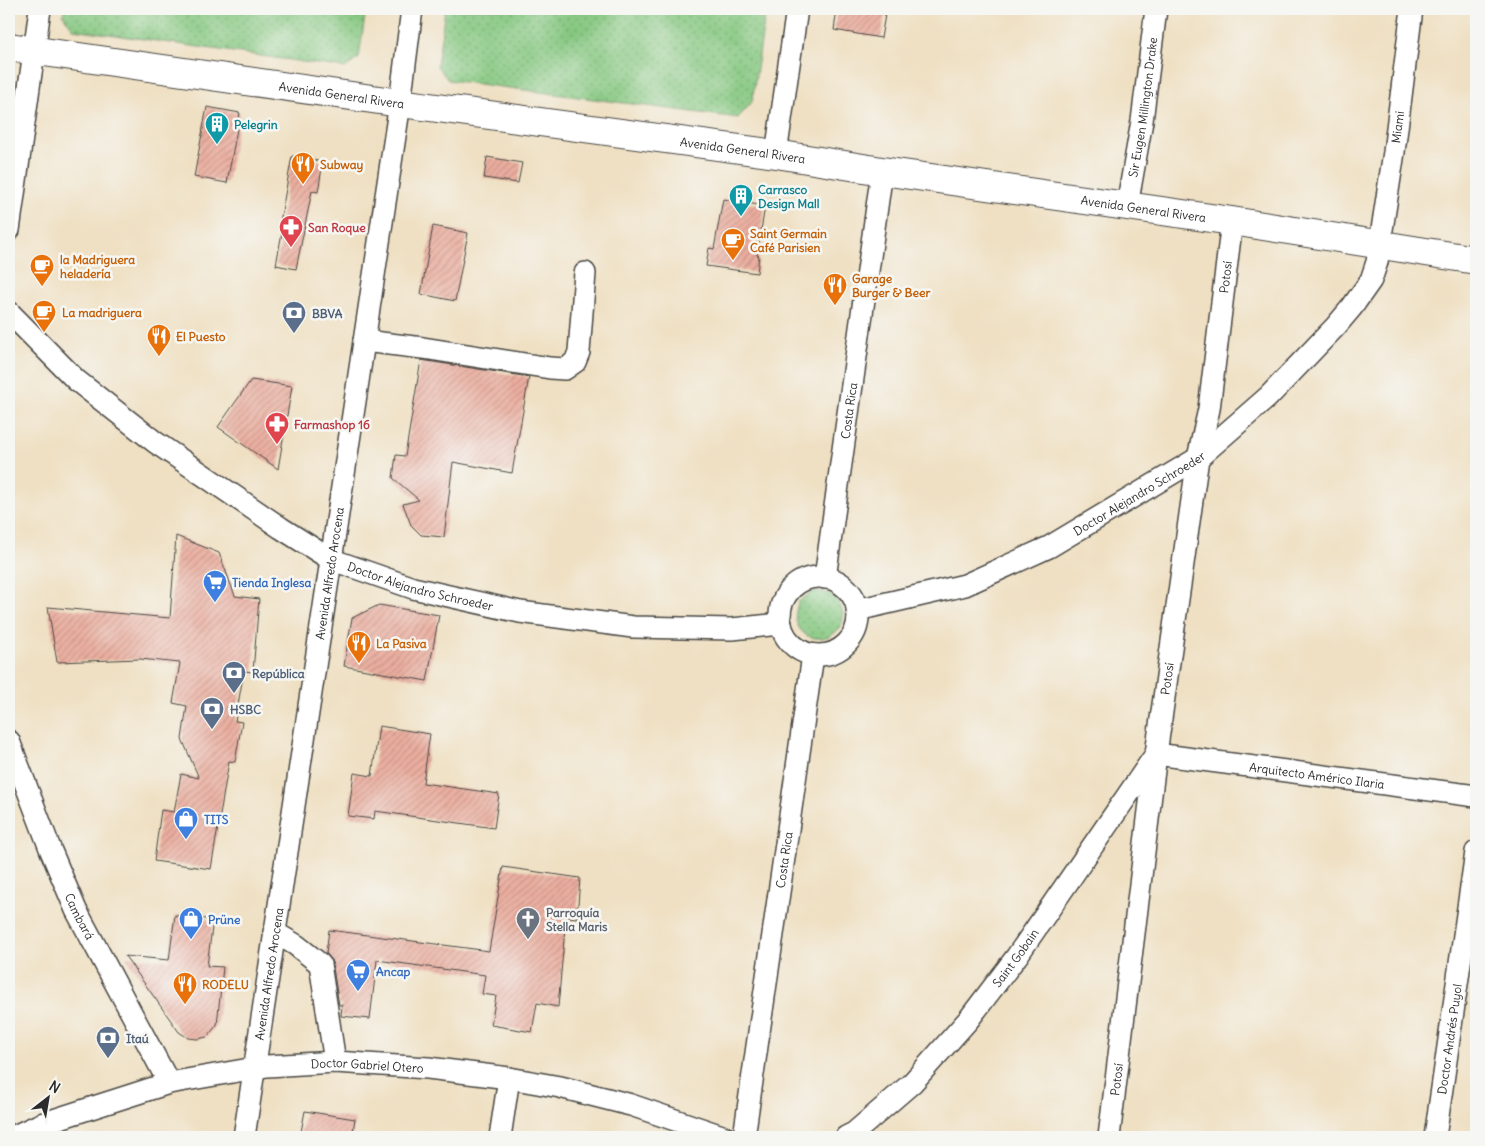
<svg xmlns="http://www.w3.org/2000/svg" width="1485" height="1146" viewBox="0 0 1485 1146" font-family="Delius,sans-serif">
	<defs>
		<pattern id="park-dots" width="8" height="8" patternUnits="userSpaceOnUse" patternTransform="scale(1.25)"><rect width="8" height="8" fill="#85c780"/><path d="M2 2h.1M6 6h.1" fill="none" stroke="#6da269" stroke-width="1.8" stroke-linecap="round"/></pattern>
		<pattern id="building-hatch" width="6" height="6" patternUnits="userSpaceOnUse" patternTransform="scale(1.25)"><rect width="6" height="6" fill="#ecafa0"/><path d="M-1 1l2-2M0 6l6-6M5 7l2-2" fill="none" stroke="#bf8f83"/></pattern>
	</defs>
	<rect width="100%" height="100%" fill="#f6f6f2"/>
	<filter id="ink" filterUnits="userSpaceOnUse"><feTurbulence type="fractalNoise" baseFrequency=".02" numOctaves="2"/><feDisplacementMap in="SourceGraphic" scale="10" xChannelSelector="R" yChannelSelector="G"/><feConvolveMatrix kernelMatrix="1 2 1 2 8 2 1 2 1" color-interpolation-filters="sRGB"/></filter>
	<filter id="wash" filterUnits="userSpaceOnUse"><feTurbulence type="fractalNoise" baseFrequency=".0096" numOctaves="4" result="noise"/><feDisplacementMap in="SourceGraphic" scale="20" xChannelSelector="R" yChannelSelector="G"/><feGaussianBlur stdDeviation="1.12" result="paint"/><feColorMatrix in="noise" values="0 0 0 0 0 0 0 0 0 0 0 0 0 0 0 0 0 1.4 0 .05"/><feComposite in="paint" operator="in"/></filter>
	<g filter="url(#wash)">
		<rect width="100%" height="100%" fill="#efe0c3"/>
		<path fill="url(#park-dots)" stroke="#587956" d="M64 9H366L359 58 345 68 73 29 63 15Z
			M445 9H766L752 102 738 118 448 80 437 66Z
			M813 591C824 591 834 593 839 603 858 635 806 654 796 621 794 615 797 608 798 602Z"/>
		<g id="blocks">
			<path fill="url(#building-hatch)" d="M837 9H886L881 38 834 30Z
				M207 107 240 113 227 183 194 177Z
				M292 156 323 162 318 192 312 191 296 269 276 265 284 222H280Z
				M487 157 522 163 518 183 484 178Z
				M723 199 765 206 757 255 759 256 757 273 706 266 709 248 714 249Z
				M433 226 468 233 455 301 421 294Z
				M421 360 529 377 512 473 453 462 444 537 421 535 411 525 403 504 419 500 393 478 396 455 405 456Z
				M251 380 292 386 278 469 218 427Z
				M176 536 219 553 235 596 259 599 253 672 244 671 235 721 242 722 235 762 229 761 211 869 154 861 161 810 174 812 181 774 199 778 182 739 187 706 173 703 180 663 140 659 57 662 48 607 170 618Z
				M379 605 439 615 427 681 344 666 352 618Z
				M379 726 430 734 423 783 499 794 494 828 375 811 374 819 348 816 354 773 372 776Z
				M503 867 580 878 577 918 566 917 558 1007 537 1003 532 1032 491 1025 496 996 482 994 485 975 377 960 370 1019 341 1016 342 1005H339L332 962 326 953 329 930 489 951Z
				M175 915 213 920 207 966 223 967 217 1025 207 1037 197 1039 188 1038 179 1032 125 956 169 960Z
				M305 1111 355 1119 352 1137H300Z"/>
		</g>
	</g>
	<g filter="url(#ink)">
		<use href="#blocks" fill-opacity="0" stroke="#484642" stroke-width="1"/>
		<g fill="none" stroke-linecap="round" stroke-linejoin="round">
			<defs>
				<g id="minor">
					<path d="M776 154 797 9"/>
					<path id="s1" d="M1127 206 1142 121 1156 9"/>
					<path d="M9 230 40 9"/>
					<path id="s2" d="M9 312 76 380 155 442 281 528 330 559 413 588 520 612 633 627 732 629 781 624"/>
					<path d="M364 341 423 348 550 368 565 369 575 362 579 352 585 273"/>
					<circle cx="819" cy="616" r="39"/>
					<path id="s3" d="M825 578 882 171"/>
					<path id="s4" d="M857 610 965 585 1049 547 1198 458 1268 397 1336 326 1352 307 1371 280 1377 262 1394 152 1412 9"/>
					<path id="s5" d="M9 741 51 851 76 910 169 1083"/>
					<path d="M274 932 296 945 320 964 335 1062"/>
					<path id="s6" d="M12 1137 41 1124 169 1083 267 1066 335 1062 428 1068 509 1078 560 1087 631 1105 725 1137"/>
					<path id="s7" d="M244 1137 400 103 412 9"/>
					<path d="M500 1137 509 1078"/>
					<path id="s8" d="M744 1137 813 655"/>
					<path id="s9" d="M846 1137 854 1133 912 1083 969 1019 1017 956 1156 754 1476 796"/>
					<path id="s10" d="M1109 1137 1156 754 1198 458 1209 409 1232 221"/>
					<path id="s11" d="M1435 1137 1476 852"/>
				</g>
				<g id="major">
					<path id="s12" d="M9 47 400 103 776 154 882 171 1232 221 1476 260"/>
				</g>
			</defs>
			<use href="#minor" stroke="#484642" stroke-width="24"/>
			<use href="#major" stroke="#484642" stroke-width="30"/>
			<use href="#minor" stroke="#fff" stroke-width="21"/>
			<use href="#major" stroke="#fff" stroke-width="28"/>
		</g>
	</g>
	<defs>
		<symbol id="building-pin" viewBox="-11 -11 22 30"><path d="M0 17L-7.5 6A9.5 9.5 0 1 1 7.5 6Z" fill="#0f9aa8" stroke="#f6f6f2"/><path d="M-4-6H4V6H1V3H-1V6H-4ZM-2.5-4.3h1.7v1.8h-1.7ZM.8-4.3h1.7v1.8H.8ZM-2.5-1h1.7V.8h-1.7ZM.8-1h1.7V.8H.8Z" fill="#fff"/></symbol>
		<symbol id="restaurant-pin" viewBox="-11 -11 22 30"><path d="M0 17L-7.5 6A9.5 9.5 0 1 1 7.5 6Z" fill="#e8710a" stroke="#f6f6f2"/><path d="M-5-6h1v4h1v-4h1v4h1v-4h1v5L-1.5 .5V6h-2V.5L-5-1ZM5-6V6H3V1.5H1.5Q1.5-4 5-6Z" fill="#fff"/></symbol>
		<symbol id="pharmacy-pin" viewBox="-11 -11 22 30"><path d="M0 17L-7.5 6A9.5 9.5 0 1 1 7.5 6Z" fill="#e0444e" stroke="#f6f6f2"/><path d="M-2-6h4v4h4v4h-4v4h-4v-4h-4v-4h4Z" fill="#fff"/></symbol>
		<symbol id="cafe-pin" viewBox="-11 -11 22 30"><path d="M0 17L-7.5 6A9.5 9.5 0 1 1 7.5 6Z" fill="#e8710a" stroke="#f6f6f2"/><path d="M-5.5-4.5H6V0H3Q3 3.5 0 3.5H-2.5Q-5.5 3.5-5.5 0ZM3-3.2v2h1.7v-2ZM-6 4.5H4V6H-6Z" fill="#fff"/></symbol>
		<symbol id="bank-pin" viewBox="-11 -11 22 30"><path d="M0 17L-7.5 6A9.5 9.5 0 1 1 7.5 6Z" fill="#5c6f8a" stroke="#f6f6f2"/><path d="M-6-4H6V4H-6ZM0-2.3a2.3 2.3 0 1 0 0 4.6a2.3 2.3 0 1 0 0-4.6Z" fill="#fff"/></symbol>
		<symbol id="supermarket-pin" viewBox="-11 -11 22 30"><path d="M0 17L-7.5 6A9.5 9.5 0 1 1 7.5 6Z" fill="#3f7fe0" stroke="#f6f6f2"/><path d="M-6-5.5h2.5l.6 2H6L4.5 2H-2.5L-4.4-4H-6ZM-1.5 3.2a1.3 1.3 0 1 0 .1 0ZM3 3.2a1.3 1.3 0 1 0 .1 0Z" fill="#fff"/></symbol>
		<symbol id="shop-pin" viewBox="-11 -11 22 30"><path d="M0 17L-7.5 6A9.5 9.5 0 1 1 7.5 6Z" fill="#3f7fe0" stroke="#f6f6f2"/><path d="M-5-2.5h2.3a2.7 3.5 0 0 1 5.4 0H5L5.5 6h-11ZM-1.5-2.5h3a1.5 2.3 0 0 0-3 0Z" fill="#fff"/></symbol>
		<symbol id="church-pin" viewBox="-11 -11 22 30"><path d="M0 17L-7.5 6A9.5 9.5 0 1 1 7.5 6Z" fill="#6b7280" stroke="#f6f6f2"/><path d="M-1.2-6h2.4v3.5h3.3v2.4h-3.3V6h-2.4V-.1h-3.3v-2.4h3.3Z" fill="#fff"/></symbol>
	</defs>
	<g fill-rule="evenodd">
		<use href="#building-pin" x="203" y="110" width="28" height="38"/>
		<use href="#restaurant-pin" x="289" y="150" width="28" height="38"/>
		<use href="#building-pin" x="727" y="182" width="28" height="38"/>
		<use href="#pharmacy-pin" x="277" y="213" width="28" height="38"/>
		<use href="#cafe-pin" x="719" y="226" width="28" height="38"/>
		<use href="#cafe-pin" x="28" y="252" width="28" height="38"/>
		<use href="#restaurant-pin" x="821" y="271" width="28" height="38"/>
		<use href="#cafe-pin" x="30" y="298" width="28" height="38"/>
		<use href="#bank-pin" x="280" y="299" width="28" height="38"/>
		<use href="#restaurant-pin" x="145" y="322" width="28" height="38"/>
		<use href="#pharmacy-pin" x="263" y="410" width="28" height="38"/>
		<use href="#supermarket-pin" x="201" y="568" width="28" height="38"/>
		<use href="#restaurant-pin" x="345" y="629" width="28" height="38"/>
		<use href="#bank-pin" x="220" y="659" width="28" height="38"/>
		<use href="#bank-pin" x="198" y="695" width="28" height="38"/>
		<use href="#shop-pin" x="172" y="805" width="28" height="38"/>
		<use href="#shop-pin" x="177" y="905" width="28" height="38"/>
		<use href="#church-pin" x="514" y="905" width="28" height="38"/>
		<use href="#supermarket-pin" x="344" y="957" width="28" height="38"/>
		<use href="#restaurant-pin" x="171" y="970" width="28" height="38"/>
		<use href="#bank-pin" x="94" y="1024" width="28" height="38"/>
	</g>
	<g text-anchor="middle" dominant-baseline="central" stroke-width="5" stroke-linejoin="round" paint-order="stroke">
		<g font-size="12" fill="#2b2b2b" stroke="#f6f6f2">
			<text stroke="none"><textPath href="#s12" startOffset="336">Avenida General Rivera</textPath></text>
			<text stroke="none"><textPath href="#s1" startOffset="100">Sir Eugen Millington Drake</textPath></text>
			<text stroke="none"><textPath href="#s4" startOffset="781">Miami</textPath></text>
			<text stroke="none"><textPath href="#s12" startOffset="741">Avenida General Rivera</textPath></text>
			<text stroke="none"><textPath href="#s12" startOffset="1146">Avenida General Rivera</textPath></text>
			<text stroke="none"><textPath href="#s10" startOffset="868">Potosí</textPath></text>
			<text stroke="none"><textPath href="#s3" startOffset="169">Costa Rica</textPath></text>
			<text stroke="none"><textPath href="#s4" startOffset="308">Doctor Alejandro Schroeder</textPath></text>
			<text stroke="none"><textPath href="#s7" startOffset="570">Avenida Alfredo Arocena</textPath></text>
			<text stroke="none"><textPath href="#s2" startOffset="501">Doctor Alejandro Schroeder</textPath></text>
			<text stroke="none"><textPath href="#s10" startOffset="462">Potosí</textPath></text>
			<text stroke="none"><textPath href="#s9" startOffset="658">Arquitecto Américo Ilaria</textPath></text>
			<text stroke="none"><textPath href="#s8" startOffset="280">Costa Rica</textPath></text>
			<text stroke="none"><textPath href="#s5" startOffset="189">Cambará</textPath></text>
			<text stroke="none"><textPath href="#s9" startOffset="248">Saint Gobain</textPath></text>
			<text stroke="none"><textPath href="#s7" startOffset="165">Avenida Alfredo Arocena</textPath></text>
			<text stroke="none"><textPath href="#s11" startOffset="99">Doctor Andrés Puyol</textPath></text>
			<text stroke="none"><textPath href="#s6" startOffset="366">Doctor Gabriel Otero</textPath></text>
			<text stroke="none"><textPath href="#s10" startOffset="58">Potosí</textPath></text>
		</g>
		<g font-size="12" font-weight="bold" fill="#0d838f" stroke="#f6f6f2" text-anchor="start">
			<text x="234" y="124">Pelegrin</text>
			<text x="758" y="189">Carrasco<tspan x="758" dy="14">Design Mall</tspan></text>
		</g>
		<g font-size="12" font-weight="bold" fill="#c56008" stroke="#f6f6f2" text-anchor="start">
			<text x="320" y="164">Subway</text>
			<text x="750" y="233">Saint Germain<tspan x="750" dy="14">Café Parisien</tspan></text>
			<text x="60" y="259">la Madriguera<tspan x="60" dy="14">heladería</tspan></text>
			<text x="852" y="278">Garage<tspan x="852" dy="14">Burger &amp; Beer</tspan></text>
			<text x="62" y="312">La madriguera</text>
			<text x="176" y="336">El Puesto</text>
			<text x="376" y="643">La Pasiva</text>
			<text x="202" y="984">RODELU</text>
		</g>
		<g font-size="12" font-weight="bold" fill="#be3a42" stroke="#f6f6f2" text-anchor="start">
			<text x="308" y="227">San Roque</text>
			<text x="294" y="424">Farmashop 16</text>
		</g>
		<g font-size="12" font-weight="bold" fill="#4e5e75" stroke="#f6f6f2" text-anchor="start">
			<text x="312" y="313">BBVA</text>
			<text x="252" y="673">República</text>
			<text x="230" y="709">HSBC</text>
			<text x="126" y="1038">Itaú</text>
		</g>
		<g font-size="12" font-weight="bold" fill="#366cbe" stroke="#f6f6f2" text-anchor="start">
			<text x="232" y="582">Tienda Inglesa</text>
			<text x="204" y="819">TITS</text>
			<text x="208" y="919">Prüne</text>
			<text x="376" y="971">Ancap</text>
		</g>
		<g font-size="12" font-weight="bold" fill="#5b616d" stroke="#f6f6f2" text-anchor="start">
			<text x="546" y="912">Parroquía<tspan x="546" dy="14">Stella Maris</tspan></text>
		</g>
	</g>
	<rect width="1485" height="1146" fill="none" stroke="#f6f6f2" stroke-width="30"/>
	<g transform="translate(48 1098) rotate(31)" stroke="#f6f6f2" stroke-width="4" paint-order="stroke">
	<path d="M0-4L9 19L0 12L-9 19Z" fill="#2b2b2b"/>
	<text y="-8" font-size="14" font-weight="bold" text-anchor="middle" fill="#2b2b2b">N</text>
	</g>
</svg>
